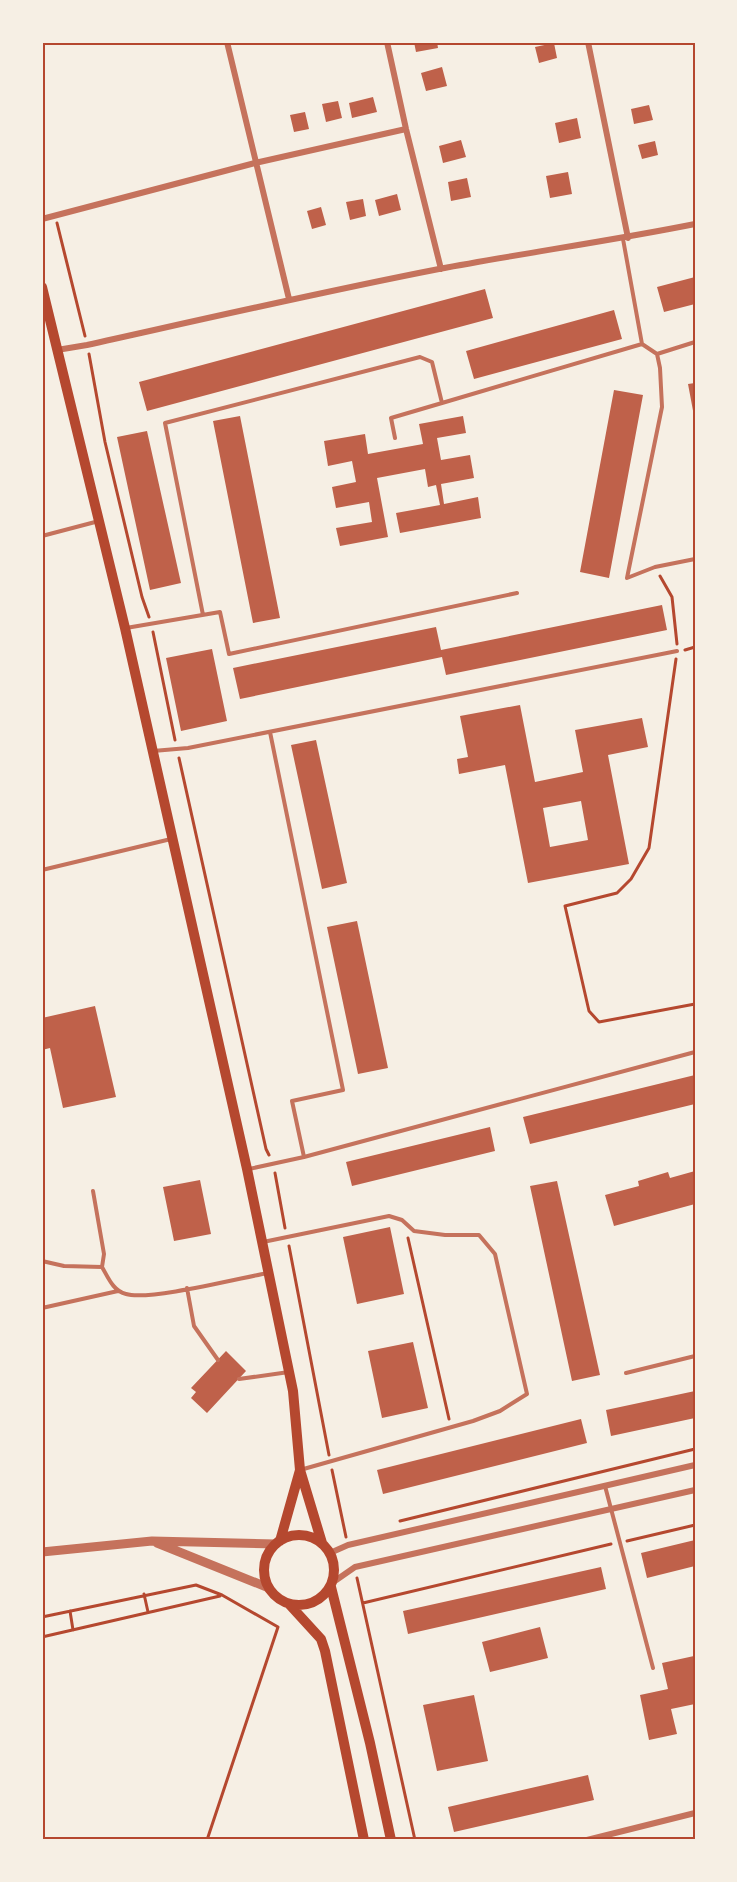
<svg xmlns="http://www.w3.org/2000/svg" width="737" height="1882" viewBox="0 0 737 1882" font-family="Manrope,sans-serif">
	<rect width="100%" height="100%" fill="#f6efe4"/>
	<path fill="#bf614a" fill-rule="evenodd" d="M414 42H437L438 48 416 52Z
		M554 43 557 58 539 63 535 47Z
		M442 67 447 86 426 91 421 73Z
		M373 97 377 112 352 118 349 103Z
		M338 101 342 118 326 122 322 104Z
		M649 105 653 120 634 124 631 109Z
		M305 112 309 129 294 132 290 115Z
		M577 118 581 138 559 143 555 123Z
		M461 140 466 157 443 163 439 146Z
		M655 141 658 155 642 159 638 145Z
		M568 172 572 194 550 198 546 176Z
		M467 178 471 197 451 201 448 182Z
		M397 194 401 210 379 216 375 200Z
		M363 199 366 216 350 220 346 202Z
		M321 207 326 225 312 229 307 211Z
		M695 277V304L664 312 657 287Z
		M485 289 493 318 147 411 139 382Z
		M614 310 622 339 474 379 466 351Z
		M695 383V416H694L688 384Z
		M614 390 643 395 609 578 580 572Z
		M240 416 280 618 253 623 213 421Z
		M463 416 466 433 437 438 441 460 470 455 474 478 441 484 444 504 478 497 481 518 400 533 396 513 440 505 436 485 428 487 425 469 377 478 388 537 340 546 336 528 372 522 369 502 336 508 332 487 356 482 352 461 328 466 324 441 365 434 368 454 423 444 419 424Z
		M147 431 181 583 150 590 117 437Z
		M662 605 667 630 446 675 442 657 240 699 233 668 436 627 441 650Z
		M212 649 227 721 181 731 166 658Z
		M520 705 535 782 583 772 575 730 642 718 648 747 608 755 629 864 528 883 505 765 459 774 457 759 468 757 460 716ZM581 801 588 840 550 847 543 808Z
		M316 740 347 883 322 889 291 745Z
		M357 921 388 1068 358 1074 327 927Z
		M95 1006 116 1097 63 1108 50 1048 42 1050V1018Z
		M695 1075V1104L530 1144 523 1117Z
		M490 1127 495 1151 352 1186 346 1162Z
		M695 1171V1204L614 1226 605 1195 639 1186 638 1181 668 1172 670 1178Z
		M200 1180 211 1234 174 1241 163 1187Z
		M557 1181 600 1375 572 1381 530 1186Z
		M390 1227 404 1294 357 1304 343 1237Z
		M413 1342 428 1408 382 1418 368 1351Z
		M226 1351 246 1371 207 1413 191 1398 196 1392 191 1388Z
		M695 1391V1418L611 1436 606 1410Z
		M581 1419 587 1443 383 1494 377 1470Z
		M695 1540V1566L647 1578 641 1553Z
		M601 1567 606 1589 408 1634 403 1611Z
		M540 1627 548 1658 490 1672 482 1642Z
		M694 1656 695 1704 671 1709 677 1734 649 1740 640 1695 668 1689 662 1663Z
		M474 1695 488 1761 437 1771 423 1705Z
		M588 1775 594 1800 454 1832 448 1807Z"/>
	<g fill="none" stroke-linecap="round" stroke-linejoin="round">
		<path stroke="#b5482f" stroke-width="3" d="M57 223 85 336
			M89 354 105 442 142 597 149 617
			M660 576 672 597 677 644
			M153 632 175 740
			M685 650 695 647
			M676 659 649 848 631 879 617 893 565 906 589 1011 599 1022 695 1004
			M179 758 266 1149 269 1155
			M275 1173 285 1228
			M408 1238 449 1419
			M289 1246 329 1455
			M332 1470 346 1537
			M400 1521 695 1449
			M627 1541 695 1525
			M357 1578 415 1840
			M144 1594 148 1612
			M363 1603 611 1544
			M70 1611 73 1630
			M42 1617 196 1585 222 1595 278 1627 207 1840
			M42 1637 220 1596"/>
		<path stroke="#c5725c" stroke-width="4" d="M623 239 642 344 657 354 660 368 662 407 627 578 655 567 695 559
			M657 354 695 342
			M442 403 642 344
			M42 536 99 521
			M203 615 165 423 420 357 432 362 442 403 391 418 395 438
			M126 628 220 612 229 654 517 593
			M270 732 343 1090 292 1101 304 1157
			M153 751 188 748 677 651
			M42 870 171 839
			M249 1169 304 1157 695 1052
			M263 1242 389 1216 402 1220 414 1231 445 1235H479L495 1254 527 1394 500 1411 473 1421 300 1470
			M42 1261 64 1266 102 1267 104 1254 93 1191
			M102 1267C108 1277 113 1291 126 1294 149 1301 240 1278 268 1273
			M187 1288 194 1326 218 1360
			M42 1308 118 1291
			M626 1373 695 1356
			M239 1379 289 1372
			M605 1486 653 1668"/>
		<path stroke="#c5725c" stroke-width="6" d="M227 42 289 299
			M387 42 406 129 441 269
			M588 42 628 238
			M42 219 255 163 406 129
			M57 350 87 345C204 319 321 292 439 269 524 253 610 241 695 224
			M330 1553 348 1545 695 1465
			M332 1583 355 1567 695 1490
			M587 1840 695 1813"/>
		<path stroke="#c5725c" stroke-width="9" d="M157 1543 269 1588
			M42 1552 152 1541 276 1544"/>
		<path stroke="#b5482f" stroke-width="10" d="M42 287 125 628 247 1169 293 1391 300 1470 322 1543
			M264 1570a35 35 0 1 1 70 0a35 35 0 1 1-70 0Z
			M280 1541 300 1470
			M331 1587 370 1743 391 1840
			M289 1604 321 1639 325 1651 364 1840"/>
	</g>
	<rect width="737" height="1882" fill="none" stroke="#f6efe4" stroke-width="87"/>
	<rect x="44" y="44" width="650" height="1794" fill="none" stroke="#b5482f" stroke-width="2"/>
</svg>
